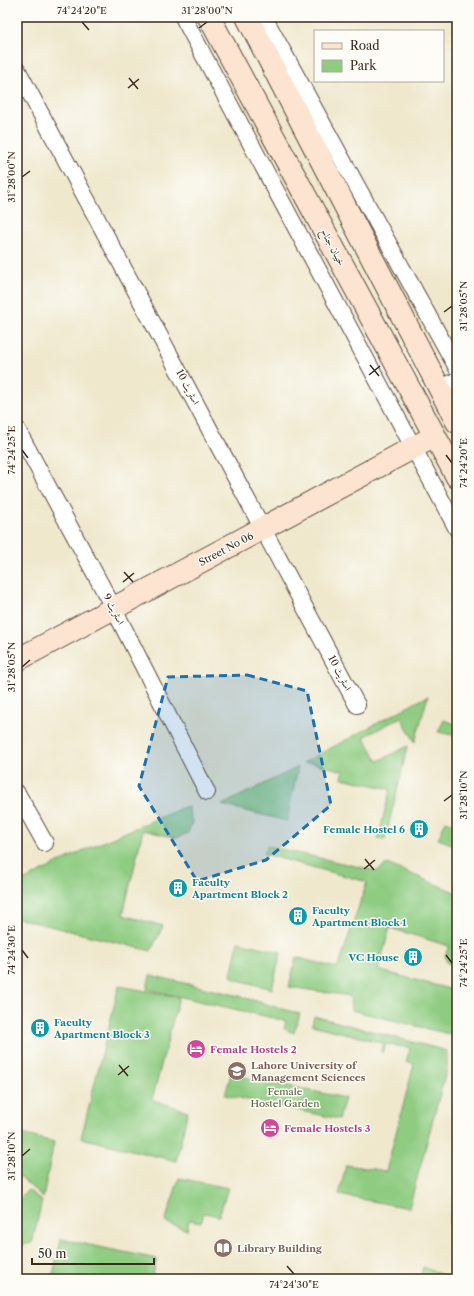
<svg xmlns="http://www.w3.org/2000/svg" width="474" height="1296" viewBox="0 0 474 1296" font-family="'Libre Caslon Text',Amiri,serif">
	<rect width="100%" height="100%" fill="#fdfcf7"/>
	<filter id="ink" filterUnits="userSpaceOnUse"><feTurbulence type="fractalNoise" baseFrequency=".025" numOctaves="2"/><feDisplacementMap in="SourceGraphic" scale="8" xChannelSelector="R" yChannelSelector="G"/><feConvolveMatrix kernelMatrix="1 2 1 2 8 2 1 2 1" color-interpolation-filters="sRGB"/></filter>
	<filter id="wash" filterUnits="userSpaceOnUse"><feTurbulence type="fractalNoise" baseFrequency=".012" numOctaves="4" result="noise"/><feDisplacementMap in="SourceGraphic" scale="16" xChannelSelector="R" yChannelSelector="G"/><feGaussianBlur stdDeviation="0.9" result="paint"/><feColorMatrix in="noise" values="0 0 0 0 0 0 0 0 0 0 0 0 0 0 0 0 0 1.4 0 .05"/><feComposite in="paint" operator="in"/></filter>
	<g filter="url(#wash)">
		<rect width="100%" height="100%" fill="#efe8cd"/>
		<path fill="#8fcc82" stroke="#657b50" d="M428 696 415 742 401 717 364 737 378 761 408 746 385 840 378 839 390 789 342 778 343 771 313 763H303Z
			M444 720 457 725V736L438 732Z
			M298 767 287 821 222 805Z
			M184 807H188L192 822 188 833 176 838 143 830 123 915 163 926 151 951 17 918V884L82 851Z
			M446 821 457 825V846L438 839Z
			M267 846 377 871 387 864 457 893V965L447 963 445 956 449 946 390 928 378 970 457 991V1036L351 1010 350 996 289 987 296 957 336 968 340 962 367 882 264 854Z
			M238 942 281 952 272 989 238 980 231 976Z
			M150 975 239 996 300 1014 294 1033 284 1029 286 1021 147 989Z
			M119 986 179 997 152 1100 188 1111 176 1161 81 1138Z
			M314 1016 447 1051V1068L409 1208 339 1195 346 1165 386 1171 414 1064 406 1062 410 1048 386 1044 383 1053 381 1052 383 1043 312 1025Z
			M231 1074 345 1098 339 1119 225 1095Z
			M17 1133 54 1142 43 1198 17 1174Z
			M179 1178 228 1188 219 1216 204 1213 201 1222 189 1220 187 1230 165 1222Z
			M457 1185V1245L456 1238 449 1222Z
			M28 1190 42 1201 32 1243 17 1246V1202Z
			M61 1239 157 1259 152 1279H52Z
			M423 1267 445 1276V1279H420Z"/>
	</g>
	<g filter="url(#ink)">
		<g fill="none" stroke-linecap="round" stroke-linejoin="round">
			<defs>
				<path id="street" d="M183 17 457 529
					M264 17 457 368
					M17 69 357 705
					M440 389 457 380
					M17 429 114 609 207 792
					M17 793 45 843"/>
				<path id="secondary" d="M209 17 457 477
					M247 17 457 422
					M17 660 435 436"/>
			</defs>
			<use href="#street" stroke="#564638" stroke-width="18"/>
			<use href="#secondary" stroke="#564638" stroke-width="24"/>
			<use href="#street" stroke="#fff" stroke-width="16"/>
			<use href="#secondary" stroke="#fde4d0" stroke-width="22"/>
		</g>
	</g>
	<path fill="#1f6fb2" fill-opacity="0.2" stroke="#1f6fb2" stroke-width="3" stroke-dasharray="8 5" stroke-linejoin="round" d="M247 675 307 691 331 805 266 860 197 881 139 786 168 677Z"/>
	<path fill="none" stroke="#3b2a1e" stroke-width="1.5" d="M82 22 89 30M199 28 207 22M129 78 138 89M128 88 139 79M22 177 30 171M444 312 452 306M370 365 379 376M369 375 380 366M22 450 28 458M446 455 452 463M124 572 133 582M123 582 134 573M22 667 30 660M444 801 452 795M365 859 374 870M364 869 375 860M22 950 28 958M446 955 452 963M119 1065 128 1076M118 1075 129 1066M22 1156 30 1149M287 1266 294 1274"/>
	<defs>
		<symbol id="building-disc" viewBox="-11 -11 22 22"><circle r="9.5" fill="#0f9aa8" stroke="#fdfcf7"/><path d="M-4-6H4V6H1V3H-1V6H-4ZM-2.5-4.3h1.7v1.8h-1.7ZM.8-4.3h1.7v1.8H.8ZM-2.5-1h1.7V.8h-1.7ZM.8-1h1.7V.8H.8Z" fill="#fff"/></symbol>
		<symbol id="hotel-disc" viewBox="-11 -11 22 22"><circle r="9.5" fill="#d1479c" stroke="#fdfcf7"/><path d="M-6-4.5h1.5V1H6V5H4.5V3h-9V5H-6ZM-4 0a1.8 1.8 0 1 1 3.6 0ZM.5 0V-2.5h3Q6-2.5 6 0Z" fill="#fff"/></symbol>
		<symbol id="university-disc" viewBox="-11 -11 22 22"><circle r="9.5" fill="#8d6e63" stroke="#fdfcf7"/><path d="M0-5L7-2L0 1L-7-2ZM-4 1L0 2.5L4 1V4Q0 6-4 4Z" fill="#fff"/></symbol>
		<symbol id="library-disc" viewBox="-11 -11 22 22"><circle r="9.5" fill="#8d6e63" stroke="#fdfcf7"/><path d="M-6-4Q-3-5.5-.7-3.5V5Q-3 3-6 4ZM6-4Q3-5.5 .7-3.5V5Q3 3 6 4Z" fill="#fff"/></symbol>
	</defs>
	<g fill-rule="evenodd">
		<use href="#building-disc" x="408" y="818" width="22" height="22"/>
		<use href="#building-disc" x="167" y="877" width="22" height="22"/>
		<use href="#building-disc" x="287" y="905" width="22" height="22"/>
		<use href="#building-disc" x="402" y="946" width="22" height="22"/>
		<use href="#building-disc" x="29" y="1017" width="22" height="22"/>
		<use href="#hotel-disc" x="185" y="1038" width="22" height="22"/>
		<use href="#university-disc" x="226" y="1060" width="22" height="22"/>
		<use href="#hotel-disc" x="259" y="1117" width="22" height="22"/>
		<use href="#library-disc" x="212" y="1237" width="22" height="22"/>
	</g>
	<g text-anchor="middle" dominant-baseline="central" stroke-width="3" stroke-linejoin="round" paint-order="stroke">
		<g font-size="10" fill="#3b2a1e" stroke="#fdfcf7">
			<text transform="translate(333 247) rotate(62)">خیبان جناح</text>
			<text transform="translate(188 387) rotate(62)">اسٹریٹ 10</text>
			<text transform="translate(226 549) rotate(-28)">Street No 06</text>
			<text transform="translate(114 609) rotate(62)">اسٹریٹ 9</text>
			<text transform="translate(340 673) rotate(62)">اسٹریٹ 10</text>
		</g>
		<g font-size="10" font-weight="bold" fill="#0d838f" stroke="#fdfcf7" text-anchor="start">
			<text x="405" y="829" text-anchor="end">Female Hostel 6</text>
			<text x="192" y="882">Faculty<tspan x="192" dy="12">Apartment Block 2</tspan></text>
			<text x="312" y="910">Faculty<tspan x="312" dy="12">Apartment Block 1</tspan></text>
			<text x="399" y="957" text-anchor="end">VC House</text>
			<text x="54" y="1022">Faculty<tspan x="54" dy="12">Apartment Block 3</tspan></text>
		</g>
		<g font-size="10" font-weight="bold" fill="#b23c85" stroke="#fdfcf7" text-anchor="start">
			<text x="210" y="1049">Female Hostels 2</text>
			<text x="284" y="1128">Female Hostels 3</text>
		</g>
		<g font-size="10" font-weight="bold" fill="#785e54" stroke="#fdfcf7" text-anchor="start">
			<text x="251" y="1065">Lahore University of<tspan x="251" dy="12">Management Sciences</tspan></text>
			<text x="237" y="1248">Library Building</text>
		</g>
		<g font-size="10" fill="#545b3c" stroke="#fdfcf7">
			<text x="285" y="1091">Female<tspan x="285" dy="12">Hostel Garden</tspan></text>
		</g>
	</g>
	<rect width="474" height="1296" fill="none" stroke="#fdfcf7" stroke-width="44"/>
	<rect x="314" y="30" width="130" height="52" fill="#fdfcf7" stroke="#afa8a0"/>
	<rect x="322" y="43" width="20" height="6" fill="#fde4d0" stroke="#afa8a0"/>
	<text x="350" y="50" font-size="12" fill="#3b2a1e">Road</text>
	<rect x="322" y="60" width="20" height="12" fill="#8fcc82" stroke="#afa8a0"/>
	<text x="350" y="70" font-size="12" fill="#3b2a1e">Park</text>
	<path d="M32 1258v6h122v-6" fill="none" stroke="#3b2a1e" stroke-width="2"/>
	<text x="38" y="1258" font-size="12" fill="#3b2a1e" stroke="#fdfcf7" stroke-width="3" paint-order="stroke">50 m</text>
	<rect x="22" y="22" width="430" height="1252" fill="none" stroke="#3b2a1e" stroke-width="1.5"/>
	<g font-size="10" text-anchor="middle" fill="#3b2a1e">
		<text x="82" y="14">74°24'20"E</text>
		<text x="207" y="14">31°28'00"N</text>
		<text transform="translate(11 177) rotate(-90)" y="4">31°28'00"N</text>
		<text transform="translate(463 306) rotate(-90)" y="4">31°28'05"N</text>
		<text transform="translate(11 450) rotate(-90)" y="4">74°24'25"E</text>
		<text transform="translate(463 463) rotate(-90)" y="4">74°24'20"E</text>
		<text transform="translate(11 667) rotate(-90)" y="4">31°28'05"N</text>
		<text transform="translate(463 795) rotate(-90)" y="4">31°28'10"N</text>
		<text transform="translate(11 950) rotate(-90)" y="4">74°24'30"E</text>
		<text transform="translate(463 963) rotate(-90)" y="4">74°24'25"E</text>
		<text transform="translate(11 1156) rotate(-90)" y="4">31°28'10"N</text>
		<text x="294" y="1288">74°24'30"E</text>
	</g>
</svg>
